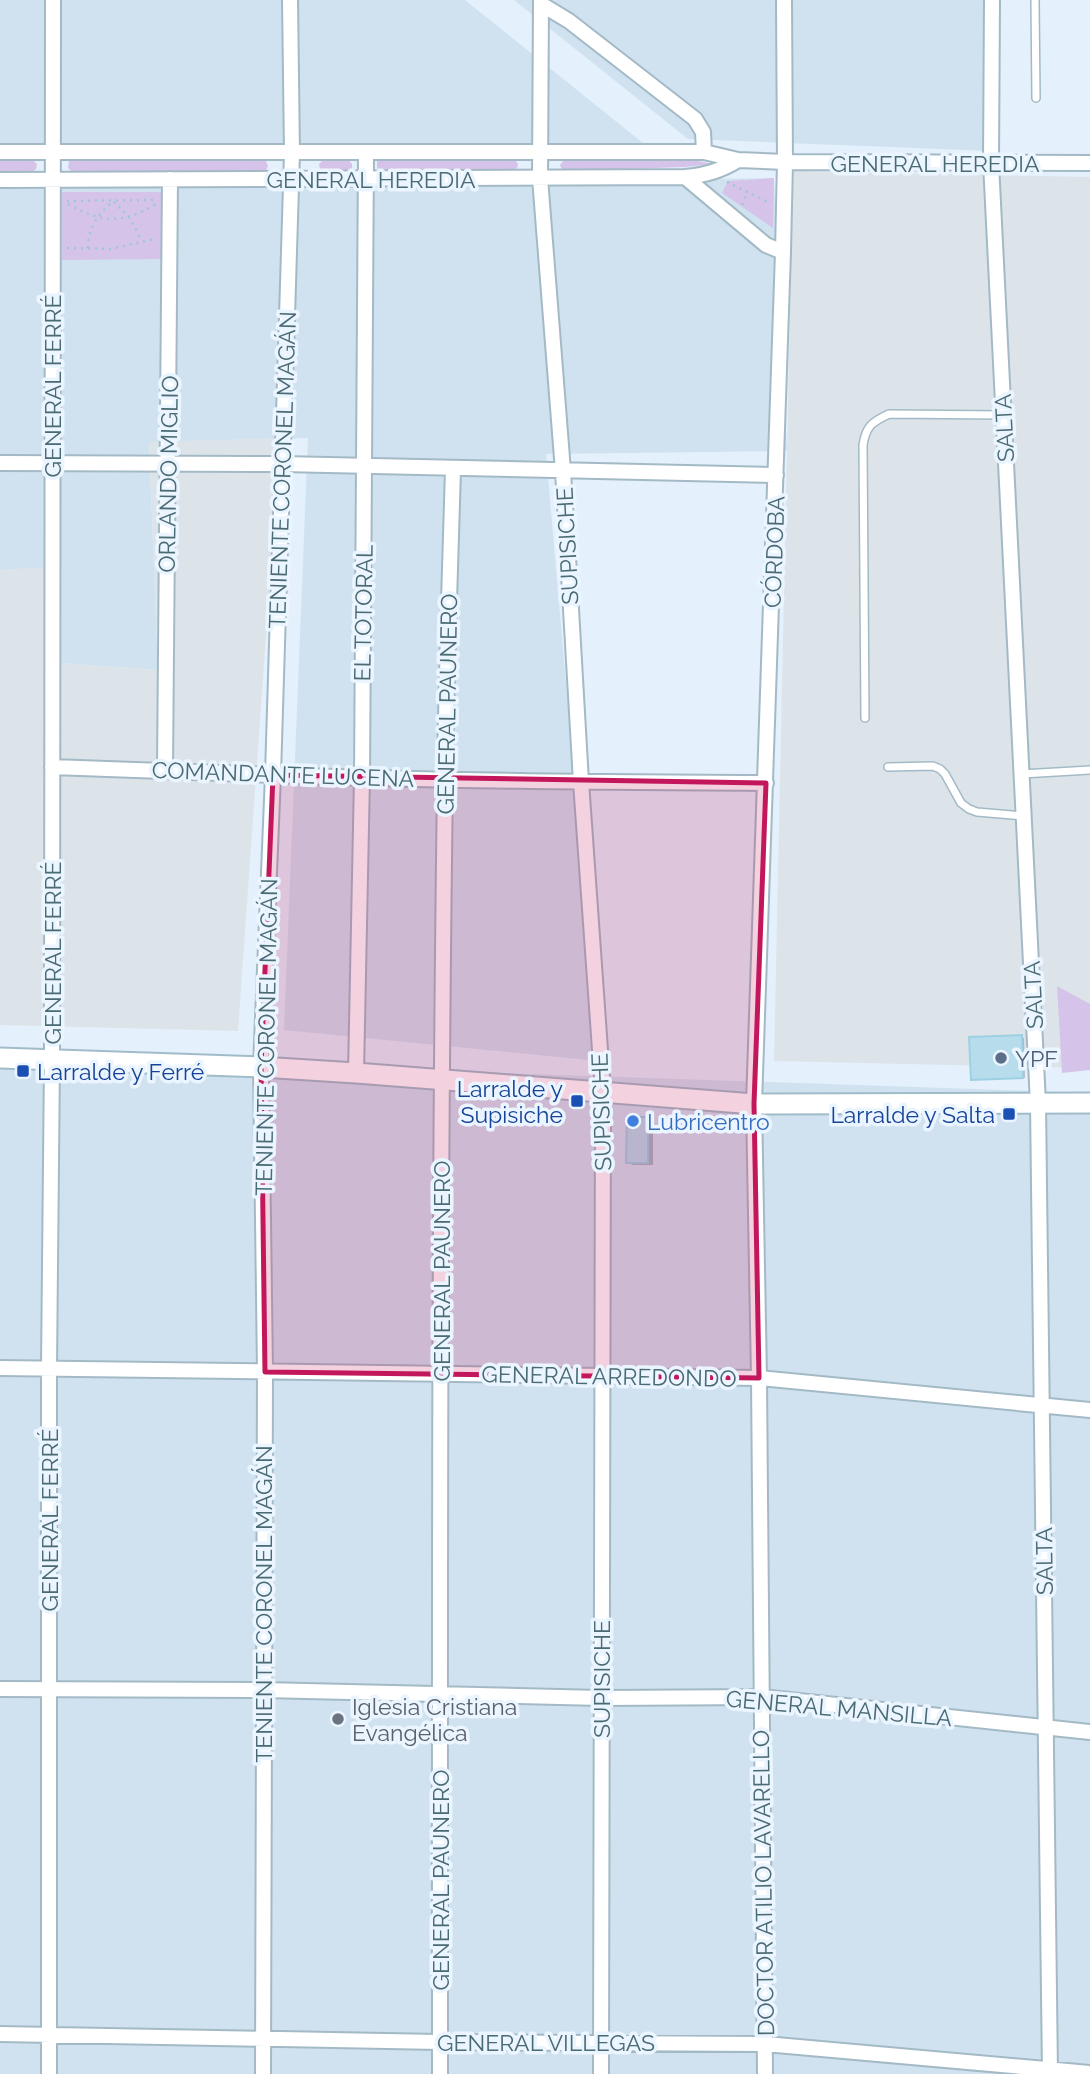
<svg xmlns="http://www.w3.org/2000/svg" width="1090" height="2074" viewBox="0 0 1090 2074" font-family="Raleway,sans-serif">
	<rect width="100%" height="100%" fill="#e4f0fc"/>
	<path fill="#d0e2f0" d="M0 0H465L664 160 0 146Z
		M514 0H992V151L688 139Z
		M774 178 787 451 546 454 599 1061 284 1030 308 438 149 442 158 670 61 663 62 567 0 570V189Z
		M0 1056 1090 1093V2074H0Z"/>
	<path fill="#dce4ea" d="M793 171 1090 177V1068L774 1061Z
		M280 438 238 1031 0 1025V570L62 566 61 663 158 670 149 442Z"/>
	<path fill="#d6c3e9" d="M0 158 32 159 37 164 36 169 31 173H0Z
		M72 158 265 159 268 166 266 170 262 173 76 172H72L68 168 69 161Z
		M347 158 352 164V168L348 172H323L320 169 319 164 324 159Z
		M381 158 511 159 515 160 518 164 517 168 512 171 385 173 377 168V161Z
		M565 159 693 160 713 164 685 167 566 171 562 170 560 165Z
		M774 178 773 228 722 193 728 181Z
		M62 192H162V259L62 260Z
		M1057 986 1090 1004V1070L1062 1073Z"/>
	<path fill="#0003" d="M1022 1037 1024 1038 1025 1078 974 1080Z
		M648 1119 653 1122V1165H633L628 1162Z"/>
	<path fill="#b7ddec" stroke="#9dd0e3" stroke-width="2" d="M1022 1035 1023 1078 971 1080 969 1037Z
		M627 1117H648V1163H626Z"/>
	<g fill="none" stroke-linecap="round" stroke-linejoin="round">
		<defs>
			<path id="service" d="M1035 0 1036 98
				M865 718 863 445C866 426 872 422 889 414L1003 415
				M888 767 933 766 940 769 945 774 961 803 969 809 977 812 1023 816
				M1022 774 1090 770"/>
			<path id="minor" d="M541 0 540 178 563 471 581 782 603 1092 601 2074
				M992 0 991 163 1038 1103 1050 2074
				M541 4 569 21 695 119 703 132 704 152
				M0 152H704L738 160 785 162 1090 163
				M685 177 766 245 783 252
				M0 180 685 177C706 175 720 171 738 160
				M0 463 282 464 776 475
				M52 767C126 769 200 773 274 775 438 781 602 782 766 783
				M165 770 170 179
				M356 1073 362 777 366 153
				M0 1368 759 1378 1090 1410
				M0 1689 263 1690 601 1698 761 1697 1090 1732
				M0 2034 440 2042 765 2044 1090 2073
				M49 2074V1368L52 1060 53 0
				M263 2074 265 1372 261 1067 273 775 292 153 290 0
				M440 2074C440 1644 439 1214 445 783 446 679 450 574 453 469
				M765 2074 759 1378 754 1104 783 252 785 162 784 0"/>
			<path id="secondary" d="M0 1058 261 1067 356 1073 754 1104 1090 1103"/>
		</defs>
		<use href="#service" stroke="#a3bac6" stroke-width="10"/>
		<use href="#minor" stroke="#a3bac6" stroke-width="18"/>
		<use href="#secondary" stroke="#a1bcc9" stroke-width="23"/>
		<path stroke="#9fc7d6" stroke-width="2.5" stroke-dasharray="2 5" stroke-linecap="butt" d="M727 182 768 202
			M67 201 154 200
			M68 204C101 223 123 224 156 204
			M742 205 747 192
			M67 248 110 249 154 239
			M88 248C88 227 98 215 113 201L129 217 142 241"/>
		<use href="#service" stroke="#fff" stroke-width="7"/>
		<use href="#minor" stroke="#fff" stroke-width="14"/>
		<use href="#secondary" stroke="#fff" stroke-width="19"/>
	</g>
	<path fill="#c2185b" fill-opacity="0.2" stroke="#c2185b" stroke-width="5" stroke-linejoin="round" d="M273 775 766 783 754 1104 759 1378 265 1372 261 1067Z"/>
	<circle fill="#5c6f8a" stroke="#ebf5ff" stroke-width="2.5" cx="1001" cy="1058" r="7"/>
	<g fill="#1a4fb4" stroke="#ebf5ff" stroke-width="2.5">
		<rect x="16" y="1064" width="14" height="14" rx="3.5"/>
		<rect x="570" y="1094" width="14" height="14" rx="3.5"/>
		<rect x="1002" y="1107" width="14" height="14" rx="3.5"/>
	</g>
	<circle fill="#3f7fe0" stroke="#ebf5ff" stroke-width="2.5" cx="633" cy="1121" r="7"/>
	<circle fill="#6b7280" stroke="#ebf5ff" stroke-width="2.5" cx="338" cy="1719" r="7"/>
	<g text-anchor="middle" dominant-baseline="central" stroke-width="7" stroke-linejoin="round" paint-order="stroke">
		<g font-size="23" fill="#4a6a74" stroke="#ebf5ff">
			<text x="935" y="163">GENERAL HEREDIA</text>
			<text x="371" y="179">GENERAL HEREDIA</text>
			<text transform="translate(52 386) rotate(-90)">GENERAL FERRÉ</text>
			<text transform="translate(1004 428) rotate(-93)">SALTA</text>
			<text transform="translate(282 470) rotate(-88)">TENIENTE CORONEL MAGÁN</text>
			<text transform="translate(168 474) rotate(-89)">ORLANDO MIGLIO</text>
			<text transform="translate(567 546) rotate(-93)">SUPISICHE</text>
			<text transform="translate(774 552) rotate(-88)">CÓRDOBA</text>
			<text transform="translate(363 613) rotate(-89)">EL TOTORAL</text>
			<text transform="translate(447 704) rotate(-89)">GENERAL PAUNERO</text>
			<text transform="translate(283 774) rotate(2)">COMANDANTE LUCENA</text>
			<text transform="translate(52 953) rotate(-90)">GENERAL FERRÉ</text>
			<text transform="translate(1033 995) rotate(-93)">SALTA</text>
			<text transform="translate(266 1037) rotate(-89)">TENIENTE CORONEL MAGÁN</text>
			<text transform="translate(601 1112) rotate(-92)">SUPISICHE</text>
			<text transform="translate(441 1271) rotate(-90)">GENERAL PAUNERO</text>
			<text transform="translate(609 1376) rotate(1)">GENERAL ARREDONDO</text>
			<text transform="translate(49 1520) rotate(-90)">GENERAL FERRÉ</text>
			<text transform="translate(1044 1561) rotate(-91)">SALTA</text>
			<text transform="translate(263 1604) rotate(-90)">TENIENTE CORONEL MAGÁN</text>
			<text transform="translate(601 1679) rotate(-90)">SUPISICHE</text>
			<text transform="translate(839 1708) rotate(5)">GENERAL MANSILLA</text>
			<text transform="translate(440 1880) rotate(-90)">GENERAL PAUNERO</text>
			<text transform="translate(763 1883) rotate(-91)">DOCTOR ATILIO LAVARELLO</text>
			<text x="546" y="2042">GENERAL VILLEGAS</text>
		</g>
		<g font-size="23" fill="#4e5e75" stroke="#ebf5ff" text-anchor="start">
			<text x="1015" y="1058">YPF</text>
		</g>
		<g font-size="23" fill="#164399" stroke="#ebf5ff" text-anchor="end">
			<text x="37" y="1071" text-anchor="start">Larralde y Ferré</text>
			<text x="563" y="1088">Larralde y<tspan x="563" dy="26">Supisiche</tspan></text>
			<text x="995" y="1114">Larralde y Salta</text>
		</g>
		<g font-size="23" fill="#366cbe" stroke="#ebf5ff" text-anchor="start">
			<text x="647" y="1121">Lubricentro</text>
		</g>
		<g font-size="23" fill="#5b616d" stroke="#ebf5ff" text-anchor="start">
			<text x="352" y="1706">Iglesia Cristiana<tspan x="352" dy="26">Evangélica</tspan></text>
		</g>
	</g>
</svg>
